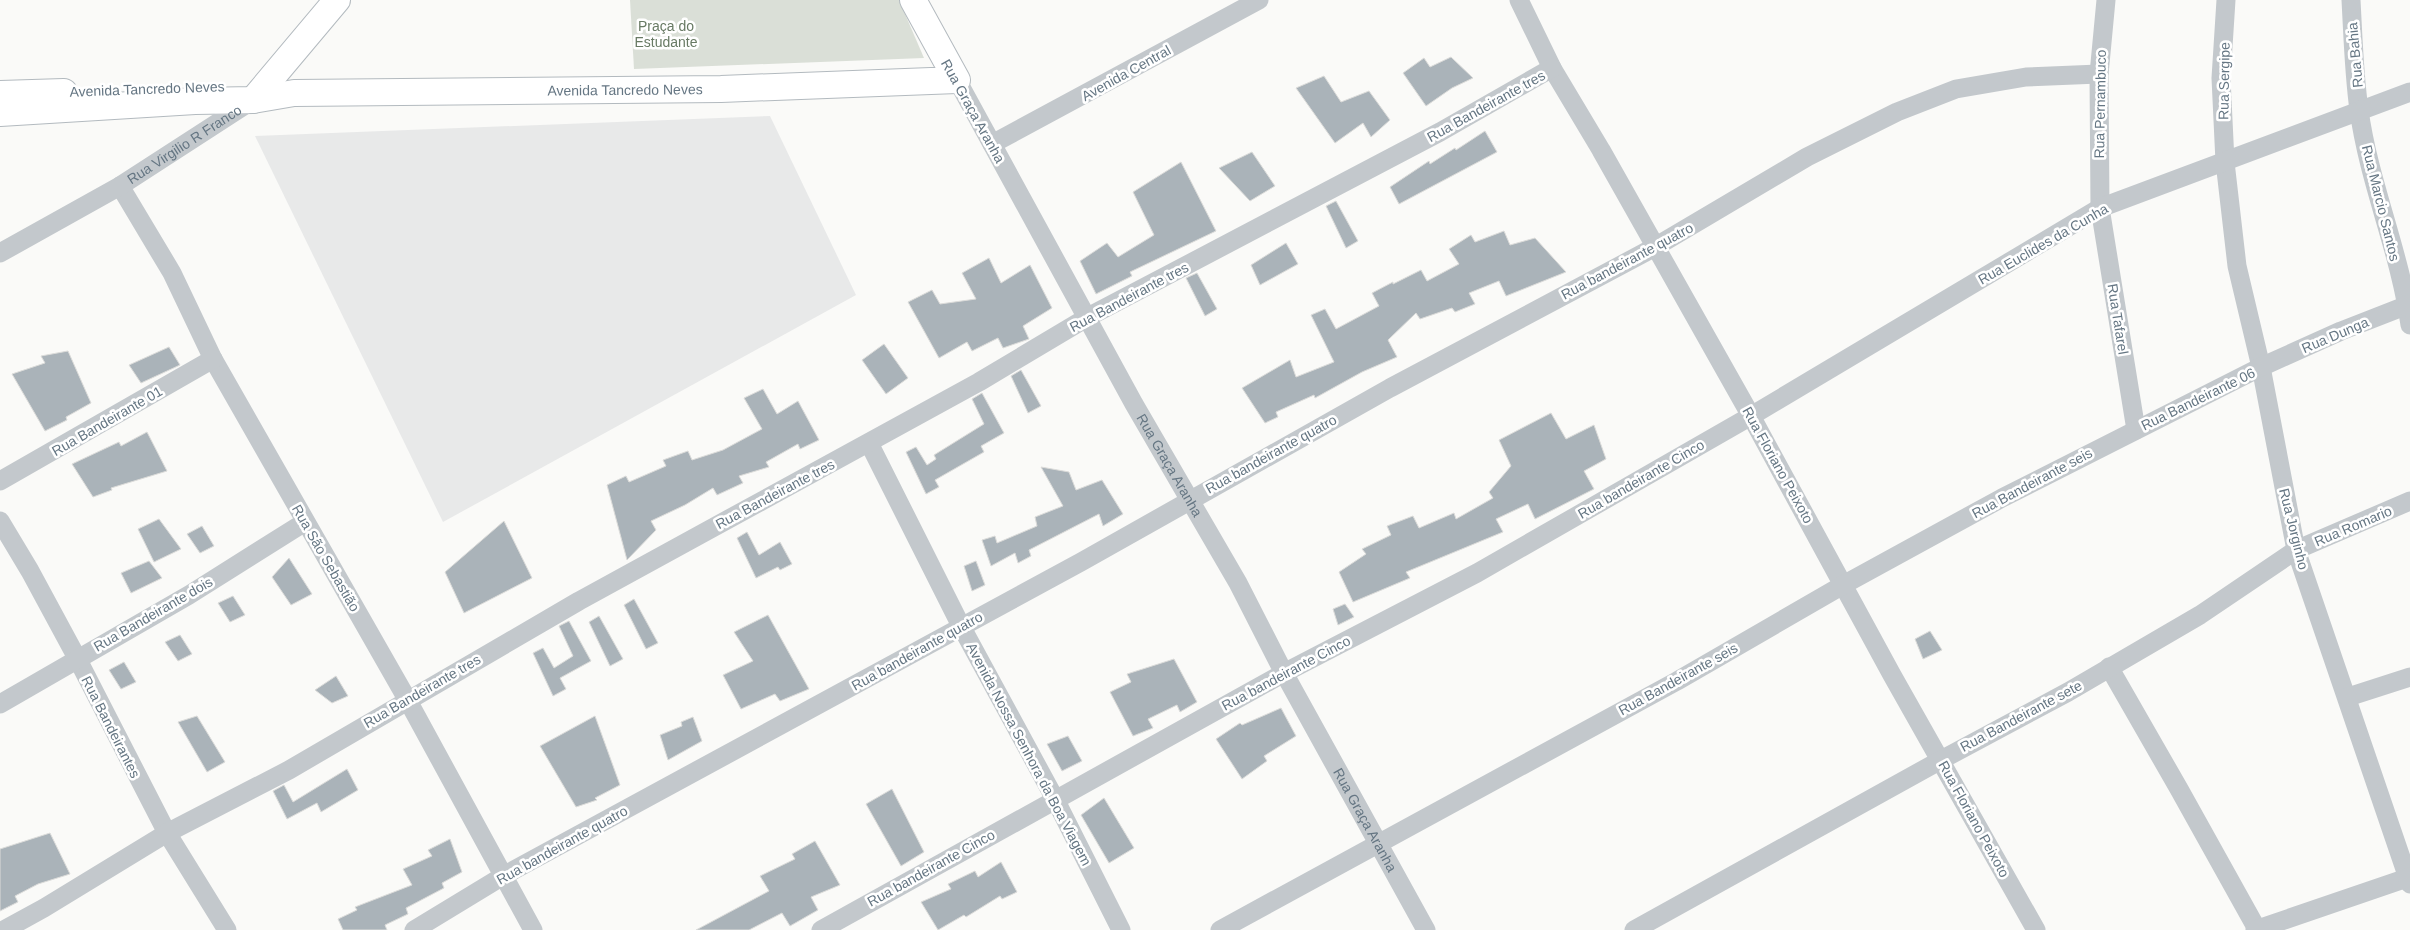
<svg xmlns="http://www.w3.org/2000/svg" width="2410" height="930" viewBox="0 0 2410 930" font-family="Arial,sans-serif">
	<rect width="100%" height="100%" fill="#fafaf8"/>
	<path fill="#e8e9e9" d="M770 116 856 295 443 522 255 136Z"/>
	<path fill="#dadfd7" d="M630 0H899L924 58 634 69Z"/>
	<path fill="#aab3b9" stroke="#dcdcda" d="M1451 57 1473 78 1452 88 1426 106 1403 73 1424 58 1430 67Z
		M1324 76 1341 102 1369 91 1390 120 1371 137 1363 123 1335 143 1296 88Z
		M1485 131 1497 152 1399 204 1390 187 1429 161 1430 164 1455 148 1456 150Z
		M1252 152 1275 186 1250 201 1219 168Z
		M1181 162 1216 231 1130 272 1132 276 1096 294 1080 261 1107 243 1118 257 1154 235 1133 192Z
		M1336 201 1358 241 1346 248 1326 206Z
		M1504 231 1510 245 1535 238 1566 272 1506 296 1499 281 1469 293 1475 304 1455 312 1452 308 1420 319 1416 313 1388 340 1397 357 1362 372 1315 398 1314 395 1276 412 1278 417 1265 423 1242 388 1290 360 1296 377 1334 362 1311 315 1325 309 1336 329 1379 306 1372 293 1393 282V284L1421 270 1427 281 1459 264 1449 249 1471 235 1475 242Z
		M1286 243 1298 264 1260 285 1251 265Z
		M989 258 1001 283 1030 265 1052 308 1023 326 1029 339 1003 348 998 338 972 351 967 342 939 358 908 302 932 290 940 304 976 299 962 273Z
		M1197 273 1217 309 1205 316 1186 278Z
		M884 344 908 378 886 394 862 360Z
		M169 347 180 365 141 383 129 365Z
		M68 351 91 403 66 417 67 420 45 431 12 374 45 363 41 356Z
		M1021 370 1041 406 1028 413 1011 376Z
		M763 389 777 414 798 401 819 440 800 449 798 444 766 462 769 467 739 476 743 483 717 495 713 488 685 505 651 521 656 530 627 560 607 485 626 476 629 482 666 466 663 460 688 451 692 460 723 450 762 429 744 398Z
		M982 393 1004 433 981 446 984 452 935 480 939 487 926 494 906 452 916 447 927 465 936 459 934 455 984 424 972 399Z
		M1551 413 1566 439 1594 425 1606 459 1584 471 1594 489 1535 519 1528 504 1496 519 1503 532 1406 572 1410 578 1353 602 1339 572 1366 554 1362 549 1391 535 1387 526 1413 516 1419 528 1454 513 1456 519 1493 498 1489 492 1511 466 1499 440Z
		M147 432 167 471 111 488 112 490 93 497 72 464 119 442 121 446Z
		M1041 467 1069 472 1076 490 1102 480 1123 514 1103 526 1099 514 1029 550 1031 556 1018 563 1015 553 991 566 982 540 995 536 997 543 1037 526 1035 517 1063 506Z
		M159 519 181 549 154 562 138 529Z
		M504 521 532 578 464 613 445 572Z
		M202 526 214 546 200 553 187 534Z
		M747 532 759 555 780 542 792 564 780 570 778 567 756 578 737 538Z
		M289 558 312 594 291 605 272 577Z
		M149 561 162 578 131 593 121 573Z
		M976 561 985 585 972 591 964 566Z
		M233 596 245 615 230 622 218 603Z
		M634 599 658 643 646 649 624 605Z
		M1345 604 1354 617 1338 625 1333 609Z
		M768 615 809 689 780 701 775 694 741 709 723 675 753 661 734 632Z
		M599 616 623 659 610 666 589 622Z
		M569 621 591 661 560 678 566 689 553 696 533 653 543 648 554 668 573 656 559 626Z
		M1930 631 1942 650 1923 659 1915 639Z
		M180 635 192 654 178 661 165 642Z
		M1174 659 1197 702 1180 712 1177 705 1148 719 1153 728 1133 736 1110 692 1131 682 1127 674Z
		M124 662 136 682 121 689 109 670Z
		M336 676 348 696 332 703 315 690Z
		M1281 708 1296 736 1264 756 1267 761 1242 779 1216 739 1240 723 1242 725Z
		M197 716 225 762 207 772 178 722Z
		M595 716 620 785 595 798 597 800 576 807 540 746Z
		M693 717 702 741 668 760 660 735 682 726 681 722Z
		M1068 736 1082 761 1062 771 1047 744Z
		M347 769 358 790 321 812 317 803 287 819 273 791 284 785 293 802Z
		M892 789 924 852 901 866 866 804Z
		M1104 798 1134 848 1109 863 1081 815Z
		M50 833 70 874 38 884 15 896 18 902 0 911V849Z
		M450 839 462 872 442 883 444 888 406 908 408 914 385 925 387 930H343L338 919 357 910 355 907 412 885 403 869 432 856 428 850Z
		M815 841 840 885 811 897 818 910 790 926 782 913 749 930H696L769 891 760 876 795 859 792 854Z
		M1001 862 1017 892 1002 899 1000 896 966 917 964 915 938 930 921 902 951 889 948 884 975 871 978 877Z"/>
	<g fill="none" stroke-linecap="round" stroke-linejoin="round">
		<defs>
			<g id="secondary">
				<path d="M0 94 64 92"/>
				<path d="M253 100 337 0"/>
				<path id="s3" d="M0 113 195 101 253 100 294 93 721 89 957 80 913 0"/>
			</g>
		</defs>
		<use href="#secondary" stroke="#b3babf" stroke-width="28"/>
		<g stroke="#c3c8cc" stroke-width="19">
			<path d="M1519 0 1552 68 1601 150 1751 416 1892 675 2036 930"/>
			<path d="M2106 0 2099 74 2100 208 2136 430"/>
			<path d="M2226 0 2221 78 2225 162 2237 266 2261 367 2296 550 2410 884"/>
			<path d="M2351 0C2353 36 2354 74 2359 110 2369 183 2400 252 2410 325"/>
			<path id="s1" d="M957 80 1134 404 1238 583 1284 673 1426 930"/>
			<path d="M992 144 1259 0"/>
			<path d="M120 186 172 273 213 359 407 699 533 930"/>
			<path id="s2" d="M0 253 120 186 253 100"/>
			<path d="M869 443 961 626 1055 799 1121 930"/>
			<path d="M0 481 213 359"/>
			<path d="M0 521 30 571 77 658 167 833 227 930"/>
			<path d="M2109 667 2179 789 2257 929"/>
			<path d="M2348 697 2410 677"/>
			<path d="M0 704 189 595 305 522"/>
			<path d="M4 930 44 908 167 833 289 770 579 601 979 382 1088 317 1440 132 1552 68"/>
			<path d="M414 930 503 876 1081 562 1390 388 1655 247 1807 157 1897 112 1956 89 2026 77 2099 74"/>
			<path d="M821 930 1284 673 1477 573 1751 416 2100 208 2410 92"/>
			<path d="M1220 930 1677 681 1843 585 2002 498 2261 367 2341 331 2410 304"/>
			<path d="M1634 930 1941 760 2068 692 2200 615 2296 550 2410 501"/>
			<path d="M2255 930 2410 877"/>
		</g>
		<use href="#secondary" stroke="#fff" stroke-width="26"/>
	</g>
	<g text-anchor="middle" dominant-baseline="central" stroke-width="5" stroke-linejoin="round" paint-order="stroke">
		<g font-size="14" fill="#687a64" stroke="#fff">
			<text x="666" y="26">Praça do<tspan x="666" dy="16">Estudante</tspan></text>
		</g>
		<g font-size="14" fill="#657683" stroke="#fff">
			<text transform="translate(2355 55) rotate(-95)">Rua Bahia</text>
			<text transform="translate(1126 73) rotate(-29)">Avenida Central</text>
			<text transform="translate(2224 81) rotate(-89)">Rua Sergipe</text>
			<text transform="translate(147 89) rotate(-2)">Avenida Tancredo Neves</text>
			<text stroke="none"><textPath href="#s3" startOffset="626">Avenida Tancredo Neves</textPath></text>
			<text transform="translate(2100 104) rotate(-89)">Rua Pernambuco</text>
			<text transform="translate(1486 106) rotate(-29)">Rua Bandeirante tres</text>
			<text transform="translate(973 111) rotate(61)">Rua Graça Aranha</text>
			<text stroke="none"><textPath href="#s2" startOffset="214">Rua Virgilio R Franco</textPath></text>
			<text transform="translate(2381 203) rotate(76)">Rua Marcio Santos</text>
			<text transform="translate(2043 244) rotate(-30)">Rua Euclides da Cunha</text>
			<text transform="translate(1627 261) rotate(-28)">Rua bandeirante quatro</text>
			<text transform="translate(1129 297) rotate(-28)">Rua Bandeirante tres</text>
			<text transform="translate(2118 319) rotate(81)">Rua Tafarel</text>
			<text transform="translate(2335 335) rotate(-23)">Rua Dunga</text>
			<text transform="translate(2198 399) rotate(-26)">Rua Bandeirante 06</text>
			<text transform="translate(107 421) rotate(-30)">Rua Bandeirante 01</text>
			<text transform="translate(1271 454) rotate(-29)">Rua bandeirante quatro</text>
			<text stroke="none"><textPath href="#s1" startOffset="440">Rua Graça Aranha</textPath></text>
			<text transform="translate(1778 465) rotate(61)">Rua Floriano Peixoto</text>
			<text transform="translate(1641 479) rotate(-30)">Rua bandeirante Cinco</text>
			<text transform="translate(2032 483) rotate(-28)">Rua Bandeirante seis</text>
			<text transform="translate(775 494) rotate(-28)">Rua Bandeirante tres</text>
			<text transform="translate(2353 526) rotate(-23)">Rua Romario</text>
			<text transform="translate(2294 529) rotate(76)">Rua Jorginho</text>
			<text transform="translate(326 558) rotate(60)">Rua São Sebastião</text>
			<text transform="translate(153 614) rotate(-30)">Rua Bandeirante dois</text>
			<text transform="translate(917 651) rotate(-29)">Rua bandeirante quatro</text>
			<text transform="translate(1286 673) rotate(-28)">Rua bandeirante Cinco</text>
			<text transform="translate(1678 679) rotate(-29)">Rua Bandeirante seis</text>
			<text transform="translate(422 691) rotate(-30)">Rua Bandeirante tres</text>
			<text transform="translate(2021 716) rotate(-28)">Rua Bandeirante sete</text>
			<text transform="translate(111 727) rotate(63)">Rua Bandeirantes</text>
			<text transform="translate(1029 754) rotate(62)">Avenida Nossa Senhora da Boa Viagem</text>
			<text stroke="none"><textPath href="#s1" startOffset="845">Rua Graça Aranha</textPath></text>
			<text transform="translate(1974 819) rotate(61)">Rua Floriano Peixoto</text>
			<text transform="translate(562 845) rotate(-29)">Rua bandeirante quatro</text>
			<text transform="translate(931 868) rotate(-29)">Rua bandeirante Cinco</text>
		</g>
	</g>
</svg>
